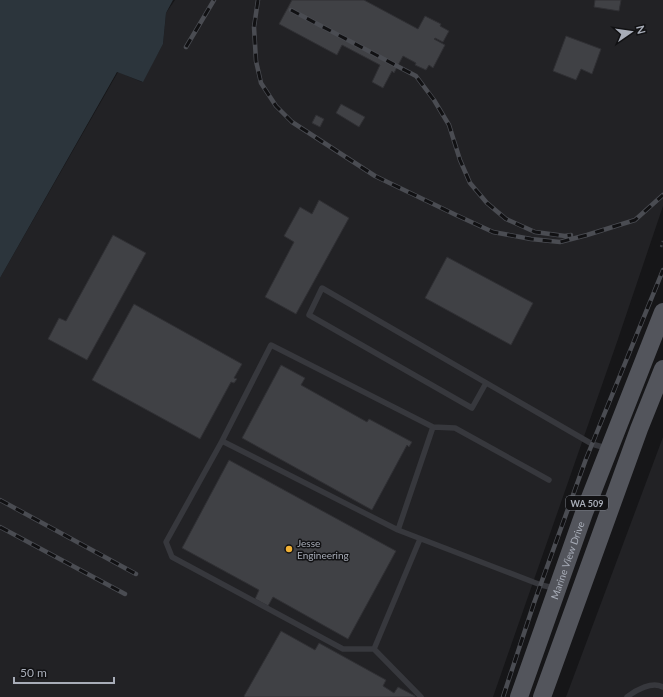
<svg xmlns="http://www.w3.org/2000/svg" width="663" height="697" viewBox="0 0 663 697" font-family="Lato,sans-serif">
	<rect width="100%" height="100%" fill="#161618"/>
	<path fill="#222225" d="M175 0H663V206L617 342 493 697H0V278L118 72 142 82 163 44 166 13Z
		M663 437V697H566Z"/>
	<path fill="#2c353c" d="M0 0H173L166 13 163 44 143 82 117 72 0 278Z"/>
	<path fill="#404145" stroke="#303034" d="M292 0H364L418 29 425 16 441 24 440 26 449 31 443 42 435 38 434 39 445 45 433 68 429 65 426 70 415 65 416 63 403 56 394 73 392 71 383 88 372 82 380 65 342 45 337 55 279 24Z
		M595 0H621L619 11 594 7Z
		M566 36 601 49 592 74 581 69 576 80 553 71Z
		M341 104 365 117 359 127 336 113Z
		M316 115 324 119 320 127 312 123Z
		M319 200 349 218 296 314 265 297 294 242 284 236 300 207 312 214Z
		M113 235 146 253 87 360 48 339 59 318 66 321Z
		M447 257 533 303 511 345 425 298Z
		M134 304 242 364 234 378 237 379 234 383 231 382 200 439 92 380Z
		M281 365 305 378 301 385 367 422 369 419 412 442 409 447 407 445 372 510 242 438Z
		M229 460 396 551 348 639 273 597 268 606 255 599 259 590 182 548Z
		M281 631 315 650 319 643 386 680 383 686 394 693 398 687 415 696V697H245L244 696Z"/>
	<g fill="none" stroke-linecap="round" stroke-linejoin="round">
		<path stroke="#3d3f44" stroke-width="2.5" stroke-dasharray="2 3" stroke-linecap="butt" d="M661 247 663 241"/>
		<path stroke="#37383d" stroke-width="5.5" d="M486 383 472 408 309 315 322 288 592 444 606 448
			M222 441 398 530 541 585 554 588
			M398 530 433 427
			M374 649 420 539
			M421 697 374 649H343L172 557 166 542 222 441 271 345 433 427 455 428 549 480
			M627 697C636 690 652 681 663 687"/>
		<g stroke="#53555c" stroke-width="18">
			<path id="s1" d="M519 697 584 513 663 312"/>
			<path d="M542 697 639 429 663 369"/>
		</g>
		<defs>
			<path id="rail" d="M258 0 254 27 256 61 261 83 276 106 292 122 375 176 456 215 493 232 531 239 560 242 587 235 635 220 663 195
				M291 10 416 76 434 100 449 125 460 160 470 183 487 203 506 219 535 232 565 236 571 235
				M186 47 214 0
				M0 500 136 574
				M0 527 125 594
				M503 697 534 603 586 459 663 270"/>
		</defs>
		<use href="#rail" stroke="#4a4c52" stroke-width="4.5"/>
		<use href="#rail" stroke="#111113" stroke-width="3" stroke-dasharray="9" stroke-linecap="butt"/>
	</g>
	<circle fill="#f2b134" stroke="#111113" stroke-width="1.5" cx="289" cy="549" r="4"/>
	<g text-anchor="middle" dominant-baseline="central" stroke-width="3" stroke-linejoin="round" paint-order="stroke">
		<rect fill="#111113" stroke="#7b7e86" stroke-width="1" x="566" y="496" width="42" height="14" rx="3"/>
		<g font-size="9" font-weight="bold" fill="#a8adb8">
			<text x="587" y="503">WA 509</text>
		</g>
		<g font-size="10" fill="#a8adb8" stroke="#111113" text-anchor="start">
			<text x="297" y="543">Jesse<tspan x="297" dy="12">Engineering</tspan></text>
		</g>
		<g font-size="10" fill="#a8adb8" stroke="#111113">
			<text stroke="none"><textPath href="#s1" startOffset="145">Marine View Drive</textPath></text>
		</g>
	</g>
	<g transform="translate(631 32) rotate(77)" stroke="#111113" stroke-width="3" paint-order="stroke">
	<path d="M0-3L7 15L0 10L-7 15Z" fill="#a8adb8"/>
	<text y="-6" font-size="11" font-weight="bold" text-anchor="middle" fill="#a8adb8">N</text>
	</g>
	<path d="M14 677v6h100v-6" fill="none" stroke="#a8adb8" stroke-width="2"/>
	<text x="20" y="677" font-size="12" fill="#a8adb8" stroke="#111113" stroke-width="3" paint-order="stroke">50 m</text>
</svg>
